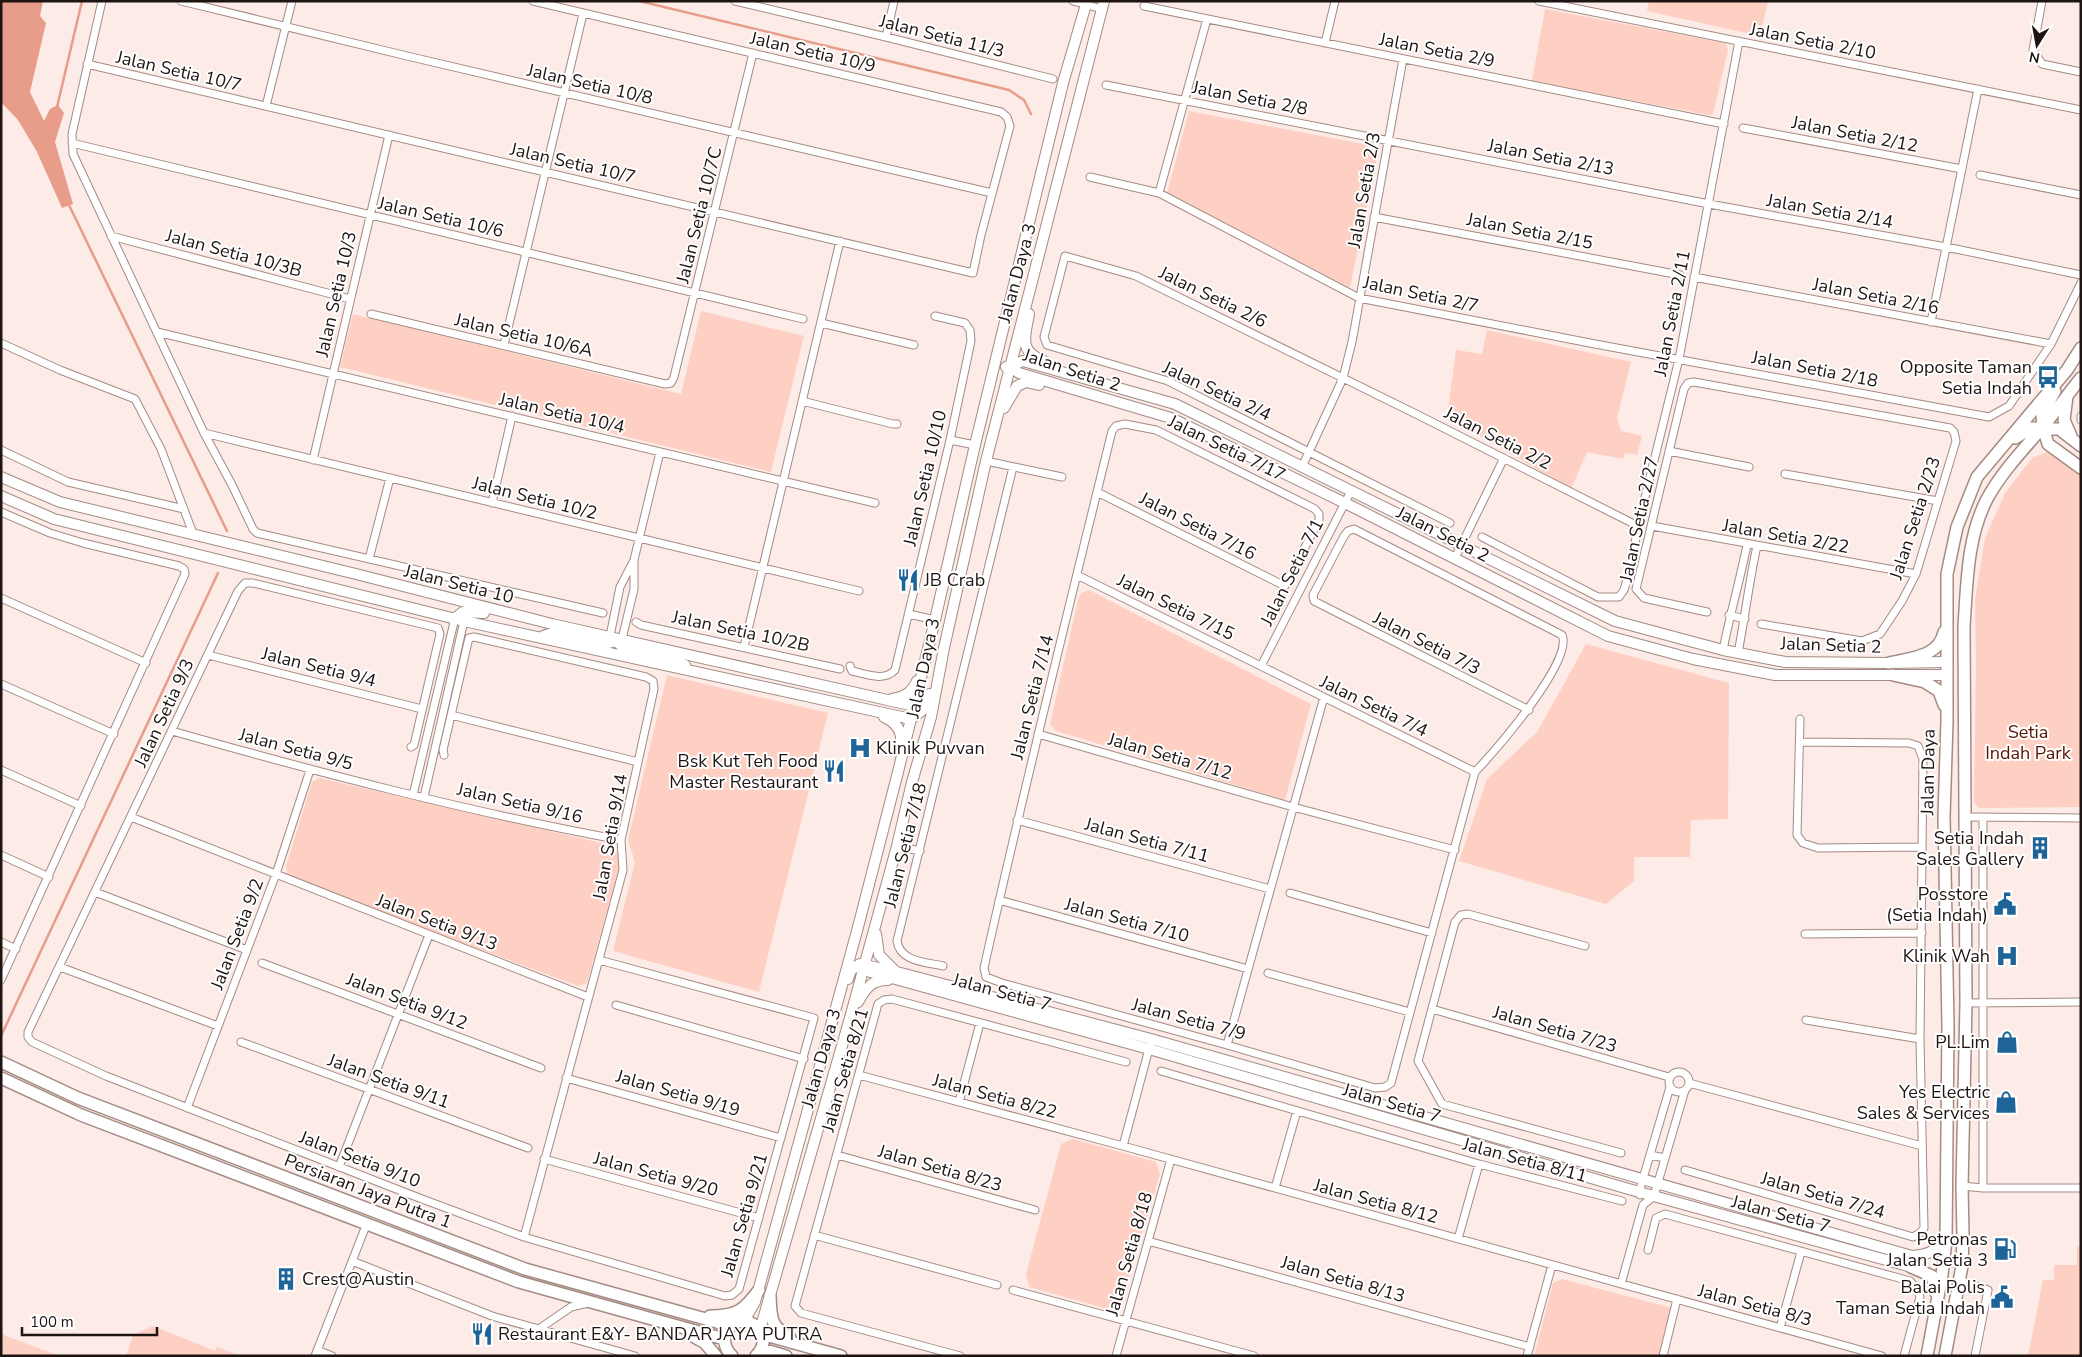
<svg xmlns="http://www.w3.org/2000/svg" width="2082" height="1357" viewBox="0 0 2082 1357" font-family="'Nunito Sans',sans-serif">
	<rect width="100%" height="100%" fill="#fcebe6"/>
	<path fill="#fed0c4" d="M1649 1H1768L1760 36 1647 11Z
		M1545 9 1725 43 1728 50 1713 114 1709 115 1532 81Z
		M1189 111 1379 147 1350 288 1167 193Z
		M701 311 804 336 771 472 340 367 353 314 681 394Z
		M1487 330 1631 362 1617 419 1621 431 1642 436 1637 455 1625 453 1623 459 1587 452 1571 489 1447 417 1456 350 1482 354Z
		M2047 452 2081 474V807L1979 808 1974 802 1976 661 1975 600 1985 538 2005 493 2032 458Z
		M1089 590 1311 704 1285 800 1056 731 1050 724 1078 600 1081 593Z
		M1586 644 1729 683 1728 819 1691 820 1690 857H1634V881L1606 904 1459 861 1487 779 1537 732Z
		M667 675 828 713 759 992 613 951 635 862 628 840Z
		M319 778 610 845 619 856 620 864 587 983 578 986 288 877 286 866 312 782Z
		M1073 1139 1156 1162 1160 1174 1118 1312 1029 1287 1026 1274 1061 1144Z
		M2077 1246H2081V1356H2028L2043 1280H2054V1265H2077Z
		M1562 1279 1672 1308 1660 1356H1534L1553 1283Z
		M153 1326 215 1351 217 1347 241 1356H126L133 1335Z
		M1 1334 59 1356H1Z"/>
	<path fill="#e79d89" d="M1 1H43L40 16 46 23 30 92 44 121 50 109 58 105 64 113 55 142 73 204 62 208 37 152 18 120 1 102Z"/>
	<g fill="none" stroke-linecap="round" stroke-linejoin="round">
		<path stroke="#e79d89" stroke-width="2.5" d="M639 1 1009 90 1024 100 1031 114
			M57 107 82 1
			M68 203 227 531
			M1 1036 218 573"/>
		<defs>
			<path id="street" d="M102 1 72 134 73 154 204 433 232 485 253 529 257 533 603 613
				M181 1 407 56 992 193
				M735 1 886 37 1053 79
				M1073 1 1102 9
				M1539 1 2081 110
				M2042 1 2033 50 2042 64 2081 72
				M1144 6 1724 124
				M886 37 894 1
				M1325 43 1335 1
				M87 64 973 273 981 235 1010 126 1007 117 1001 112 533 1
				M1106 85 1709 204 1946 247 2081 275
				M266 106 292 1
				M1743 128 1962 169
				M72 143 803 319
				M1980 175 2081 195
				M1090 177 1159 193 1359 298 1595 344 1989 417 2009 406 2051 344 2081 283
				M1159 193 1207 19
				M1374 217 1680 275
				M111 236 350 299
				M1694 277 2051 344
				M371 314 665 384 671 383 674 377 753 53
				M1931 322 1978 89
				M821 323 914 345
				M157 332 875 503
				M1 343 60 370 135 399 161 449 194 536
				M504 345 583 14
				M802 401 893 424H897
				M2081 416V420
				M204 433 859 591
				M950 440 975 445
				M1 450 68 482 184 509
				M1669 451 1749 467
				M313 460 389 135
				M986 461 1062 477
				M1302 467 1343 378 1352 342 1403 59
				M1785 474 1938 501
				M1097 492 1285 586 1319 520V514L1315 509 1156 430 1125 424 1116 426 1112 431C1068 610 1024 788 984 968L986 977 1002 983 1227 1045 1375 1088 1385 1087 1391 1083 1475 772C1494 752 1574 661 1562 635L1354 529 1348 531 1344 536 1313 595 1314 601 1529 710
				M492 503 512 416
				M1 512 50 533 83 543 179 566 184 569 185 574 1 980
				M1450 523 1168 381 1047 345 1044 337 1065 256 1136 276 1418 415 1638 526
				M1652 526 1916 574
				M1482 537 1598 597H1619L1624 590 1631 566 1638 526 1679 359 1739 41
				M1455 558 1504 458
				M369 559 390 478
				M1077 575 1475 772
				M1 598 146 663
				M1707 612 1644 598 1636 589 1684 389 1688 383 1694 382 1950 428 1954 432 1956 441 1916 574 1902 601 1880 634 1862 641 1761 624
				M909 614 935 620
				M1729 615 1745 619
				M636 622 641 625 840 669
				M610 636 620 587 633 562
				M622 639 634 589V560L660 452
				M744 647 840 241
				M1723 650C1730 614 1740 580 1747 545
				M1738 653C1745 617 1749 582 1757 546
				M208 655 422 709
				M850 666 852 671C866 674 884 682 895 670L950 440 971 341 970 330 965 323 935 316
				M1261 666 1351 491
				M1 684 114 734
				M451 715 638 762
				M1800 719 1797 835 1803 843 1818 848 1921 847
				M172 731C320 773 469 812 621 840
				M1038 734 1293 807 1455 850
				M411 747 414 745 440 634 438 628 253 583H245L238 591 28 1032V1037L32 1042 106 1076 422 1199 524 1237 725 1296 732 1295 739 1289 814 1018 599 960
				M444 755 443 750 468 642 469 638 474 637 646 677 653 681 654 689 621 840 623 870 524 1237
				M1 770 81 806
				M413 795 455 618
				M424 797 464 621
				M131 817 588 997
				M1964 817 2081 818
				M1983 817V1188
				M1017 820 1270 889
				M897 846 920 851
				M1 855 49 877
				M95 892 247 950
				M1290 893 1432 933
				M999 900 1248 969
				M1805 934 1922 933
				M1 942 16 949
				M1585 946 1468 914 1461 915 1455 922 1418 1061 1442 1104 1621 1153
				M262 963 541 1068
				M943 966C926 962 900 962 897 941L1013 467
				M60 967 218 1026
				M1268 973 1410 1012
				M1966 1003 2081 1002
				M616 1005 804 1059
				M1432 1009 1669 1077
				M1806 1020 1920 1039
				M241 1042 528 1148
				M1227 1045 1324 697
				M1161 1071 1479 1164 1622 1201
				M1669 1082a10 10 0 1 1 20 0a10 10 0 1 1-20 0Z
				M859 1075 1123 1146 1882 1356
				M566 1078 781 1138
				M1689 1083 1922 1146
				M959 1102 980 1023
				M187 1108 276 874 310 770
				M1123 1146 1150 1045
				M837 1155 1035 1210
				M1650 1155 1665 1158
				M544 1159 759 1218
				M339 1167 429 935
				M1685 1170 1913 1237 1920 1233 1924 1228 1920 1039 1923 759 1918 746 1909 743 1801 742
				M1962 1186 1983 1188H2081
				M1275 1188 1297 1111
				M1640 1195 1639 1192 1670 1087
				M814 1235 997 1285
				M1458 1239 1479 1164
				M1148 1241 1530 1347
				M1648 1250 1656 1218 1665 1214 1910 1281 1917 1289 1920 1297 1904 1356
				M352 1261 492 1316 635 1356
				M1959 1280 1988 1290 1975 1356
				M1621 1284 1643 1205 1654 1196 1685 1090
				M1013 1290 1254 1356
				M1780 1328 1801 1252
				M539 1329 571 1307 588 1303
				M317 1350 332 1356
				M315 1356 367 1223
				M960 1356 801 1313 795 1306 878 1004 884 1000 892 999 1126 1062
				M1116 1356 1171 1159
				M1527 1356 1552 1265
				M1663 1356 1677 1299"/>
			<path id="secondary" d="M1029 314C1025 337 1018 351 1044 361
				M1009 366 1019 373 1171 418 1353 507 1608 636 1693 659 1775 675H1947
				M1006 367 1023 361 1175 404 1615 621 1723 650 1785 662 1889 663 1947 662
				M1004 408 1017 386 1026 382 1039 385
				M1 477 60 502 356 574 552 624 914 706
				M1 496 54 519 464 621 911 719
				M455 618 463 612 484 613
				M543 636C564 627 586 644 607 643 611 643 615 641 619 640
				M611 637 625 649 662 657 685 665
				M892 699C904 697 912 693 917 681
				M884 717C895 722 903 730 901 744
				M911 719 924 709 929 694
				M876 934 879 955 894 970
				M870 972 1149 1049 1639 1192 1919 1269
				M848 979 851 970 860 964 897 972 1151 1039 1912 1256C1928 1255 1935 1251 1946 1240
				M858 1002C866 988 871 980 888 980
				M744 1321 755 1302 857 931 898 772 935 620 975 445 1063 83 1087 1
				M760 1330 850 1018 897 846 912 782 931 717 944 648 986 461 1104 1"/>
			<path id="primary" d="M2055 391 2042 415 2043 427 2048 444 2081 468
				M2067 396 2064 420 2071 436
				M2015 438 2031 428 2059 429 2081 446
				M1889 663C1911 658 1939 657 1944 632
				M1893 675 1925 682 1939 691 1944 705
				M1 1062 78 1098 525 1269 731 1326
				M1 1078 81 1115 519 1282 724 1339
				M1911 1267 1932 1276 1936 1293
				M770 1296C771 1318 770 1326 790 1338
				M710 1316C737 1316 743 1311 759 1290
				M762 1334 841 1356
				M691 1335 705 1343 716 1356
				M762 1349 786 1356
				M732 1356C718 1342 725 1322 744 1321 762 1324 770 1342 756 1356
				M1927 1356 1942 1275 1946 1240 1948 1025 1944 817 1947 721V574L1957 527 1977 477 2067 370 2081 348
				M1945 1356 1962 1266 1963 1236 1962 1186 1966 1003 1964 626C1967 584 1967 537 1987 499 2001 473 2022 451 2041 429 2055 413 2067 395 2081 378"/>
		</defs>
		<use href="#street" stroke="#a48b83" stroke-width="9"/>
		<use href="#secondary" stroke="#a48b83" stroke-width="12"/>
		<use href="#primary" stroke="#a48b83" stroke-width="14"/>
		<use href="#street" stroke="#fff" stroke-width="7"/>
		<use href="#secondary" stroke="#fff" stroke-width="10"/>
		<use href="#primary" stroke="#fff" stroke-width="11"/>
	</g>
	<defs>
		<symbol id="bus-bare" viewBox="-9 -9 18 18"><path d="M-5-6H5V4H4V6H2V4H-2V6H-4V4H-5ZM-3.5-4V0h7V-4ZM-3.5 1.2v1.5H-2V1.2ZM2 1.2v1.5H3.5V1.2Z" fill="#1e6498" stroke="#fff" stroke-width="2.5" paint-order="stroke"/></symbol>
		<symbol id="restaurant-bare" viewBox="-9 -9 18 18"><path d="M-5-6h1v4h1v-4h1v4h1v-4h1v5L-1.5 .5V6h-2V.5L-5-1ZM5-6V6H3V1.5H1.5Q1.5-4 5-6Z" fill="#1e6498" stroke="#fff" stroke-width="2.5" paint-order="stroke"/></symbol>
		<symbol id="hospital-bare" viewBox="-9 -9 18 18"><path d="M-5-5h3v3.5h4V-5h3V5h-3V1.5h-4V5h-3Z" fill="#1e6498" stroke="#fff" stroke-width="2.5" paint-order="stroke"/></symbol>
		<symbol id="building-bare" viewBox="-9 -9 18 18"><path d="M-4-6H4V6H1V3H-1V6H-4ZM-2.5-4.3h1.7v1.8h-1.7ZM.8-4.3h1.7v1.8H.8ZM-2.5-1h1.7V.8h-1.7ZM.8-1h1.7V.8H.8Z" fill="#1e6498" stroke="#fff" stroke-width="2.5" paint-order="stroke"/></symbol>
		<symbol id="civic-bare" viewBox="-9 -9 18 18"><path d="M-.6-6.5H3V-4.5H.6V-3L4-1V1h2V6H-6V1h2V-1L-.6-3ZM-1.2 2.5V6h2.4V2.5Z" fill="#1e6498" stroke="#fff" stroke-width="2.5" paint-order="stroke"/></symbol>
		<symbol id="shop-bare" viewBox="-9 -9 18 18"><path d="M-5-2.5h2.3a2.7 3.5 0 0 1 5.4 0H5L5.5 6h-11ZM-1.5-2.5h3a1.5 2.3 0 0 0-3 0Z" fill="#1e6498" stroke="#fff" stroke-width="2.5" paint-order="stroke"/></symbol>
		<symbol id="fuel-bare" viewBox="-9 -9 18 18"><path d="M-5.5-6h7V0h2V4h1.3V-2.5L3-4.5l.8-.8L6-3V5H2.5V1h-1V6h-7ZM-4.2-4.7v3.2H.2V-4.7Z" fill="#1e6498" stroke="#fff" stroke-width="2.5" paint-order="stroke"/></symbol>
	</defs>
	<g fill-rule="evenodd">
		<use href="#bus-bare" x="2032" y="361" width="32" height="32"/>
		<use href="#restaurant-bare" x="892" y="564" width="32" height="32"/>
		<use href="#hospital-bare" x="844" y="732" width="32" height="32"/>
		<use href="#restaurant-bare" x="818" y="755" width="32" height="32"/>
		<use href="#building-bare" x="2024" y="832" width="32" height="32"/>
		<use href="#civic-bare" x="1989" y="888" width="32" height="32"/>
		<use href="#hospital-bare" x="1991" y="940" width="32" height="32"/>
		<use href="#shop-bare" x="1991" y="1026" width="32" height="32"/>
		<use href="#shop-bare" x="1990" y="1086" width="32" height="32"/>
		<use href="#fuel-bare" x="1989" y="1233" width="32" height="32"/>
		<use href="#building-bare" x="270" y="1263" width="32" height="32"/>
		<use href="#civic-bare" x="1986" y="1281" width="32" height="32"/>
		<use href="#restaurant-bare" x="466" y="1318" width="32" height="32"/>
	</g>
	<g text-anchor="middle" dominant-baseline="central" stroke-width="4" stroke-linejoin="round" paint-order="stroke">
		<g font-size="18" fill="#1e1412" stroke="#fff">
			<text transform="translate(942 36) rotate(14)">Jalan Setia 11/3</text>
			<text transform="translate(1813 41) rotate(11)">Jalan Setia 2/10</text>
			<text transform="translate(1437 50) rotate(11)">Jalan Setia 2/9</text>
			<text transform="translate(813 52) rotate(13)">Jalan Setia 10/9</text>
			<text transform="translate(179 71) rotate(13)">Jalan Setia 10/7</text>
			<text transform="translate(590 84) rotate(13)">Jalan Setia 10/8</text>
			<text transform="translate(1250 98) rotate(11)">Jalan Setia 2/8</text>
			<text transform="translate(1855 134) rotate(11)">Jalan Setia 2/12</text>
			<text transform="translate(1551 157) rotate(11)">Jalan Setia 2/13</text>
			<text transform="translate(573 163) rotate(13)">Jalan Setia 10/7</text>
			<text transform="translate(1364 190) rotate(-80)">Jalan Setia 2/3</text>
			<text transform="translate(1830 211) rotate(10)">Jalan Setia 2/14</text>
			<text transform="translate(699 215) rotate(-76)">Jalan Setia 10/7C</text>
			<text transform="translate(441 217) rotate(13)">Jalan Setia 10/6</text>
			<text transform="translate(1530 231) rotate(11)">Jalan Setia 2/15</text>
			<text transform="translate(234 253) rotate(15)">Jalan Setia 10/3B</text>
			<text transform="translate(1017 273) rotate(-75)">Jalan Daya 3</text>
			<text transform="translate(336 294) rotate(-77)">Jalan Setia 10/3</text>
			<text transform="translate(1421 294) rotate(12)">Jalan Setia 2/7</text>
			<text transform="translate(1876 296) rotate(11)">Jalan Setia 2/16</text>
			<text transform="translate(1213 297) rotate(26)">Jalan Setia 2/6</text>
			<text transform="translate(1672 313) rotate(-79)">Jalan Setia 2/11</text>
			<text transform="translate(524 335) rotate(13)">Jalan Setia 10/6A</text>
			<text transform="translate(1815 369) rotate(11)">Jalan Setia 2/18</text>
			<text transform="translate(1072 370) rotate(18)">Jalan Setia 2</text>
			<text transform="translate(1217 391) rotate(25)">Jalan Setia 2/4</text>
			<text transform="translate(562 413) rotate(13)">Jalan Setia 10/4</text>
			<text transform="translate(1498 438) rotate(27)">Jalan Setia 2/2</text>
			<text transform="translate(1227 448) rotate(26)">Jalan Setia 7/17</text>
			<text transform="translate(925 478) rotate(-77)">Jalan Setia 10/10</text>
			<text transform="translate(535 498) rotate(14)">Jalan Setia 10/2</text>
			<text transform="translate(1915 518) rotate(-72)">Jalan Setia 2/23</text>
			<text transform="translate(1639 519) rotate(-78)">Jalan Setia 2/27</text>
			<text transform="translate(1198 526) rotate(27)">Jalan Setia 7/16</text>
			<text transform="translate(1443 534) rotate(27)">Jalan Setia 2</text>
			<text transform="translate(1786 536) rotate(10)">Jalan Setia 2/22</text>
			<text transform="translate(1292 572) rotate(-63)">Jalan Setia 7/1</text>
			<text transform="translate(459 584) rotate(14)">Jalan Setia 10</text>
			<text transform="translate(1176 607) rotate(26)">Jalan Setia 7/15</text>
			<text transform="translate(741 631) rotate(12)">Jalan Setia 10/2B</text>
			<text transform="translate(1427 643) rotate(27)">Jalan Setia 7/3</text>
			<text transform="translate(1831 645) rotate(2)">Jalan Setia 2</text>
			<text transform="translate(319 667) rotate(14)">Jalan Setia 9/4</text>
			<text transform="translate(923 668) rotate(-78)">Jalan Daya 3</text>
			<text transform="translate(1032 697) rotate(-76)">Jalan Setia 7/14</text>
			<text transform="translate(1374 706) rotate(26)">Jalan Setia 7/4</text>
			<text transform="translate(164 713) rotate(-65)">Jalan Setia 9/3</text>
			<text transform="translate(296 749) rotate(15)">Jalan Setia 9/5</text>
			<text transform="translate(1170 756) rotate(16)">Jalan Setia 7/12</text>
			<text transform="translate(1928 772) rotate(-89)">Jalan Daya</text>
			<text transform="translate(520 803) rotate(13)">Jalan Setia 9/16</text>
			<text transform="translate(610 837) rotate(-80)">Jalan Setia 9/14</text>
			<text transform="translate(1147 840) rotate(15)">Jalan Setia 7/11</text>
			<text transform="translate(905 845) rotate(-76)">Jalan Setia 7/18</text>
			<text transform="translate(1127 920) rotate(15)">Jalan Setia 7/10</text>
			<text transform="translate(437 922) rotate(21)">Jalan Setia 9/13</text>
			<text transform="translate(237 934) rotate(-69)">Jalan Setia 9/2</text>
			<text transform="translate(1002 992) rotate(15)">Jalan Setia 7</text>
			<text transform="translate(407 1001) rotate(21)">Jalan Setia 9/12</text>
			<text transform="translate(1189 1019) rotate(15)">Jalan Setia 7/9</text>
			<text transform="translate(1555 1029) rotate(16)">Jalan Setia 7/23</text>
			<text transform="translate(821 1058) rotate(-74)">Jalan Daya 3</text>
			<text transform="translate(845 1070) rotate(-74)">Jalan Setia 8/21</text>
			<text transform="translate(389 1081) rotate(20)">Jalan Setia 9/11</text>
			<text transform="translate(678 1093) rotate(16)">Jalan Setia 9/19</text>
			<text transform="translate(995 1096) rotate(15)">Jalan Setia 8/22</text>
			<text transform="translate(1392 1103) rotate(16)">Jalan Setia 7</text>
			<text transform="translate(360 1159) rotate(21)">Jalan Setia 9/10</text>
			<text transform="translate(1525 1160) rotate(15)">Jalan Setia 8/11</text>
			<text transform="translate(940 1168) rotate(16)">Jalan Setia 8/23</text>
			<text transform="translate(656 1174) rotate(15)">Jalan Setia 9/20</text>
			<text transform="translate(368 1191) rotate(21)">Persiaran Jaya Putra 1</text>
			<text transform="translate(1823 1195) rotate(16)">Jalan Setia 7/24</text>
			<text transform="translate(1376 1201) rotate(15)">Jalan Setia 8/12</text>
			<text transform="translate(1781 1214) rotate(15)">Jalan Setia 7</text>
			<text transform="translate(744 1215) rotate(-74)">Jalan Setia 9/21</text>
			<text transform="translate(1129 1254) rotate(-74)">Jalan Setia 8/18</text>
			<text transform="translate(1343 1279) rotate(16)">Jalan Setia 8/13</text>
			<text transform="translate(1755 1305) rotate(15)">Jalan Setia 8/3</text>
		</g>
		<g font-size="18" fill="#1e1412" stroke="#fff" text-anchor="end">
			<text x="2032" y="367">Opposite Taman<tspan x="2032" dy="21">Setia Indah</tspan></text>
			<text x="924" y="580" text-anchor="start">JB Crab</text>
			<text x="876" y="748" text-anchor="start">Klinik Puvvan</text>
			<text x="818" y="761">Bsk Kut Teh Food<tspan x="818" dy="21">Master Restaurant</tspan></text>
			<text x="2024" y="838">Setia Indah<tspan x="2024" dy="21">Sales Gallery</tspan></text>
			<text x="1988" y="894">Posstore<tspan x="1988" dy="21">(Setia Indah)</tspan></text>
			<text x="1990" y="956">Klinik Wah</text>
			<text x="1990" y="1042">PL.Lim</text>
			<text x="1990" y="1092">Yes Electric<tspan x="1990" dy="21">Sales &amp; Services</tspan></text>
			<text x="1988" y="1239">Petronas<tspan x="1988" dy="21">Jalan Setia 3</tspan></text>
			<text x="302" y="1279" text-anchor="start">Crest@Austin</text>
			<text x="1985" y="1287">Balai Polis<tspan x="1985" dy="21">Taman Setia Indah</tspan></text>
			<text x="498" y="1334" text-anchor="start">Restaurant E&amp;Y- BANDAR JAYA PUTRA</text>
		</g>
		<g font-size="18" fill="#561503" stroke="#fff">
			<text x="2028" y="732">Setia<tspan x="2028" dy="21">Indah Park</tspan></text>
		</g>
	</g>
	<rect width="2082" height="1357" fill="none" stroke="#1e1412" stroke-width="5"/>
	<g transform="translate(2037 45) rotate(191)" stroke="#ffffff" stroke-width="4" paint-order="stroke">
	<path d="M0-4L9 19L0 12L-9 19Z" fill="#1e1412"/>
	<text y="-8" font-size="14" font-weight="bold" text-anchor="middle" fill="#1e1412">N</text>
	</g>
	<path d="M22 1327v8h135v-8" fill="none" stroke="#1e1412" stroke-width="2.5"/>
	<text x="30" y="1327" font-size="15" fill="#1e1412" stroke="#ffffff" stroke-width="4" paint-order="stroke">100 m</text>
</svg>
